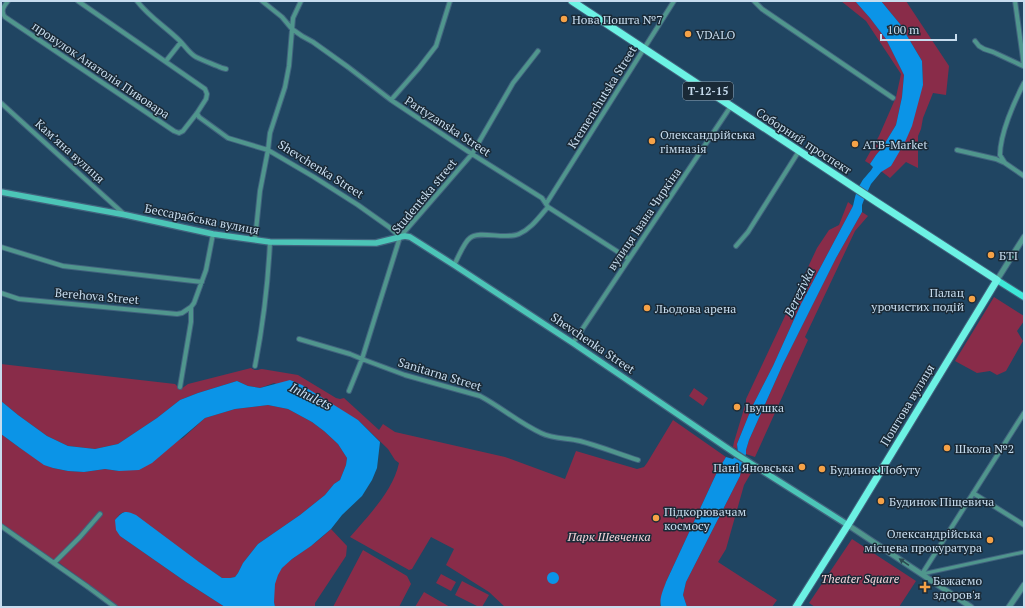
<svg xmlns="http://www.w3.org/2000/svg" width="1025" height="608" viewBox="0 0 1025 608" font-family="'PT Serif',serif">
	<rect width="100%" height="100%" fill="#204562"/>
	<path fill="#892c49" d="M841 1H855L870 18 886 39 904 75 902 97 896 125 882 148 876 155 870 164 865 161 879 136 896 97 901 74 866 21Z
		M881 1H906L949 66 946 95 933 93 923 118 921 129 918 136V168L906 162 890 178 881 171 891 166 923 85 922 61 900 24Z
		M848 202 853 206 801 304 773 366 752 407 737 444V449L733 447 734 442 746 402V399L817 248 829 230 839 225Z
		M862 212 868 216 855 231 805 337 808 340 755 457 746 454V450L749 440 783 364 836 258Z
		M994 297 1024 316V321L1017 331 1023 341 1006 371 997 375 990 371 977 373 955 361Z
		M1 364 175 384 179 388 181 389 188 384 251 368C255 371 257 370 262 369L298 375 336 398 340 399 344 398 379 430 383 424 395 432 505 457 565 479 576 451 637 469 644 467 647 463 673 420 726 457 718 470 666 582 660 605 661 607H505L489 592 446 565 454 549 431 537 412 569 409 570 350 537C368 516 393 491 399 463L395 460 388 449 358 420 274 383 260 388 248 386 237 381 198 393 180 400 157 418 118 444 95 449 68 446 47 436 18 415 1 401Z
		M694 388 708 398 703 406 689 396Z
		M268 405 288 409 312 422 324 431 338 444 347 458 346 465 340 480 334 484 325 495 300 515 258 544 243 563 238 573 235 577 230 578H222L124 512 120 514 115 520 120 536 186 582 225 607H119L58 562 87 532 84 529 54 560 20 537 1 523V434L20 448 44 464 53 468 68 471 84 472 105 469 119 471 183 438 205 418 235 409Z
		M741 470 751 473 744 485 726 549 718 562 777 600 772 607H687L683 595 686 582 740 476Z
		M331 529 347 546 346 556 315 603V607H275C272 595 273 578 282 568 289 560 300 554 309 547 317 542 324 535 331 529Z
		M852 539 916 581 899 607H815L809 603Z
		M363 550 407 576 411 584 399 607H333Z
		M441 574 456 582 451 591 436 583Z
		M462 581 489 595 482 607H479L455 595Z
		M424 592 450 607H415Z"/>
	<path fill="#0b94e7" d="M855 1H881L900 24 922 61 923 85 912 126 905 142 891 166 881 172 871 184 865 197 862 205V212L836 258 783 364 749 440 746 450V454L740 467 741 470 740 476 686 582 683 595 687 607H661C659 598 663 591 666 582L718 470 726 457 733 459 738 453 737 444 752 407 773 366 801 304 853 206C855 198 856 190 861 183 864 177 870 173 873 167L870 164 876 155 882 148 896 125 902 97 904 75 886 39 870 18Z
		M290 380 302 385 358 420 380 442 377 468 372 480 362 496 342 515 331 529 311 546 292 559 282 568 278 575 275 584 274 602 275 607H225L186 582 120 536 116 530 115 520C123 511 125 510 136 515L199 562 222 578H230L235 577 238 573 243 563 258 544 300 515 325 495 334 484 340 480 346 465 347 458 338 444 324 431 312 422 288 409 268 405 235 409 205 418 152 463 139 470 119 471 105 469 84 472 68 471 53 468 44 465 20 448 1 434V401L18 415 47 436 68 446 95 449 118 444 157 418 180 400 198 393 237 381 248 386 260 388Z
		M547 578a6 6 0 1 1 12 0a6 6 0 1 1-12 0Z"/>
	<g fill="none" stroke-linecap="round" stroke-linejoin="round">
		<defs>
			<path id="pedestrian" d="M922 574 1024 552"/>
			<path id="minor" d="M8 1C4 6 0 11 5 17L174 131 179 133 183 131 197 113 206 99 207 94 205 89 78 1
				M137 1C149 17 166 27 180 41 186 47 189 53 196 57 204 61 213 64 222 68L226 69
				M262 1 282 17 292 29 302 36 313 42 348 67 391 100 472 154 542 198 548 207 629 259
				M754 1 762 9 893 98
				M1015 1 1024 66
				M975 41 979 46 984 49 993 52 1023 66
				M166 61 181 42
				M391 100 419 68 436 46 450 1
				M1 103 125 215
				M197 113 199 117 228 138 268 150 314 177 358 205 389 227 400 237
				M957 150 996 159 1005 163 1024 176
				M1005 163 1000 155C1000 134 1014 102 1024 83
				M546 204 674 1
				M255 240 260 191 268 150 270 133 285 87 289 66 293 18 301 1
				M736 246 748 232 799 151
				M1 247 63 266 202 282
				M454 265C458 258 464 242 470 238 479 230 506 240 519 234 531 229 539 217 548 207
				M1 293 19 299 177 314 182 313 191 307
				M299 339 350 354 362 359 405 375 480 396C501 407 519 423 541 433 553 439 567 438 580 441 599 446 619 454 638 460
				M573 343 731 106
				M255 366C263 325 268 284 270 242
				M180 387 191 322V307L194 303 206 270 213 234
				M349 391 362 359 400 237 472 154 513 83 538 51
				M973 493 1024 525
				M1 526 88 587 115 607
				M54 563 80 537 100 514
				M922 574 1024 413"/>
			<path id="tertiary" d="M997 280 1024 237
				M848 525 971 607
				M1009 607 1024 585"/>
			<path id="secondary" d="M1 192 126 215 213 234 270 242 376 243 400 237 405 236 410 237 454 265 573 343 736 454 848 525"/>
			<path id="primary" d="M997 280 1024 297"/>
			<path id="trunk" d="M572 1 878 203 997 280 851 520 796 607"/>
		</defs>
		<use href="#pedestrian" stroke="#41637e" stroke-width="5"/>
		<use href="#minor" stroke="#41637e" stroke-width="6"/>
		<use href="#tertiary" stroke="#41637e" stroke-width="7"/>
		<use href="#secondary" stroke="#41637e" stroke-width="8"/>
		<use href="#primary" stroke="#41637e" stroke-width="8"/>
		<use href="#trunk" stroke="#41637e" stroke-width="9"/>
		<use href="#pedestrian" stroke="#50968d" stroke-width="3"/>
		<use href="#minor" stroke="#50968d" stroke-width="4"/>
		<use href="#tertiary" stroke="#50968d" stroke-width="5"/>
		<use href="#secondary" stroke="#4cc5b7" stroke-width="5.5"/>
		<use href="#primary" stroke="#3ee8d8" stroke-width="6"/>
		<use href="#trunk" stroke="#6cf2e4" stroke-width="7"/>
	</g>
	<defs><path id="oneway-solid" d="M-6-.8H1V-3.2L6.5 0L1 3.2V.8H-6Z"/></defs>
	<use fill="#2a4a51" href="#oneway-solid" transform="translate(904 562) rotate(-146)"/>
	<g fill="#f6a247" stroke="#1a2a37" stroke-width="1.5">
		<circle cx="564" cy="19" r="4"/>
		<circle cx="688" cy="34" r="4"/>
		<circle cx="652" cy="141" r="4"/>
		<circle cx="855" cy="144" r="4"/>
		<circle cx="991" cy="255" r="4"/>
		<circle cx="972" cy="299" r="4"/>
		<circle cx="647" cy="308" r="4"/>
		<circle cx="737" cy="407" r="4"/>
		<circle cx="947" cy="448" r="4"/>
		<circle cx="802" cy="467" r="4"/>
		<circle cx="822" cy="469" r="4"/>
		<circle cx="881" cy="501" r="4"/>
		<circle cx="656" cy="518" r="4"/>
		<circle cx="990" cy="540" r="4"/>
		<path d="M923 581h4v4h4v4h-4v4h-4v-4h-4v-4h4z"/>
	</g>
	<g text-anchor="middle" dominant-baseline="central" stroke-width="3" stroke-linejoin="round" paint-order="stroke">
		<rect fill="#1a2a37" stroke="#93a7b7" stroke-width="1" x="683" y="82" width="50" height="18" rx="3"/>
		<g font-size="11" font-weight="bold" fill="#c7dcee">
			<text x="708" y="91">Т-12-15</text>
		</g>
		<g font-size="12" fill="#c7dcee" stroke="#1a2a37" text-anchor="start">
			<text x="572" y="19">Нова Пошта №7</text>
			<text x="696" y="34">VDALO</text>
			<text x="660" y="134">Олександрійська<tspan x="660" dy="14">гімназія</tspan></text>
			<text x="863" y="144">ATB-Market</text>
			<text x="999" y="255">БТІ</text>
			<text x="964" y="292" text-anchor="end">Палац<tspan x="964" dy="14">урочистих подій</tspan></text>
			<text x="655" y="308">Льодова арена</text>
			<text x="745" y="407">Івушка</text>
			<text x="955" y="448">Школа №2</text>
			<text x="794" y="467" text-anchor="end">Пані Яновська</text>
			<text x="830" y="469">Будинок Побуту</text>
			<text x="889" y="501">Будинок Піщевича</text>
			<text x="664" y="511">Підкорювачам<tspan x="664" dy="14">космосу</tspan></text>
			<text x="982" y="533" text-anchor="end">Олександрійська<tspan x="982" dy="14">місцева прокуратура</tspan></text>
			<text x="933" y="580">Бажаємо<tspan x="933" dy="14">здоров'я</tspan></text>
		</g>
		<g font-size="12" fill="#c7dcee" stroke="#1a2a37">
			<text transform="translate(101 70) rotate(34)">провулок Анатолія Пивовара</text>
			<text transform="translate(602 97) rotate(-58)">Kremenchutska Street</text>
			<text transform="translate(448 126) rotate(33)">Partyzanska Street</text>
			<text transform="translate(804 141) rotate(33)">Соборний проспект</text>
			<text transform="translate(70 151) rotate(42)">Камʼяна вулиця</text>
			<text transform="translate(321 169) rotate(32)">Shevchenka Street</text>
			<text transform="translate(424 196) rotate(-50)">Studentska street</text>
			<text transform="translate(202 219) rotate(11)">Бессарабська вулиця</text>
			<text transform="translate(644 219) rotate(-56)">вулиця Івана Чиркіна</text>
			<text transform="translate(97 296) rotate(5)">Berehova Street</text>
			<text transform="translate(593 343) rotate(34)">Shevchenka Street</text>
			<text transform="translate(440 374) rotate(17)">Sanitarna Street</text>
			<text transform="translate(907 405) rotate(-59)">Поштова вулиця</text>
		</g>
		<g font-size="12" font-style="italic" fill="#f5d4da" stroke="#1a2a37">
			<text x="609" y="536">Парк Шевченка</text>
			<text x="860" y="578">Theater Square</text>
		</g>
		<g font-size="13" font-style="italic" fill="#c8dff4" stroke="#1a2a37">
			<text transform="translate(799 292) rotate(-64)">Berezivka</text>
			<text transform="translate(311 396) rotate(26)">Inhulets</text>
		</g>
	</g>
	<rect width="1025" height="608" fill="none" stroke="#c7dcee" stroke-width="4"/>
	<path d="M881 34v6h75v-6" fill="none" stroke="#c7dcee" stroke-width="2"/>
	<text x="887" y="34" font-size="12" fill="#c7dcee" stroke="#1a2a37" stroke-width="3" paint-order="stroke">100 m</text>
</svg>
